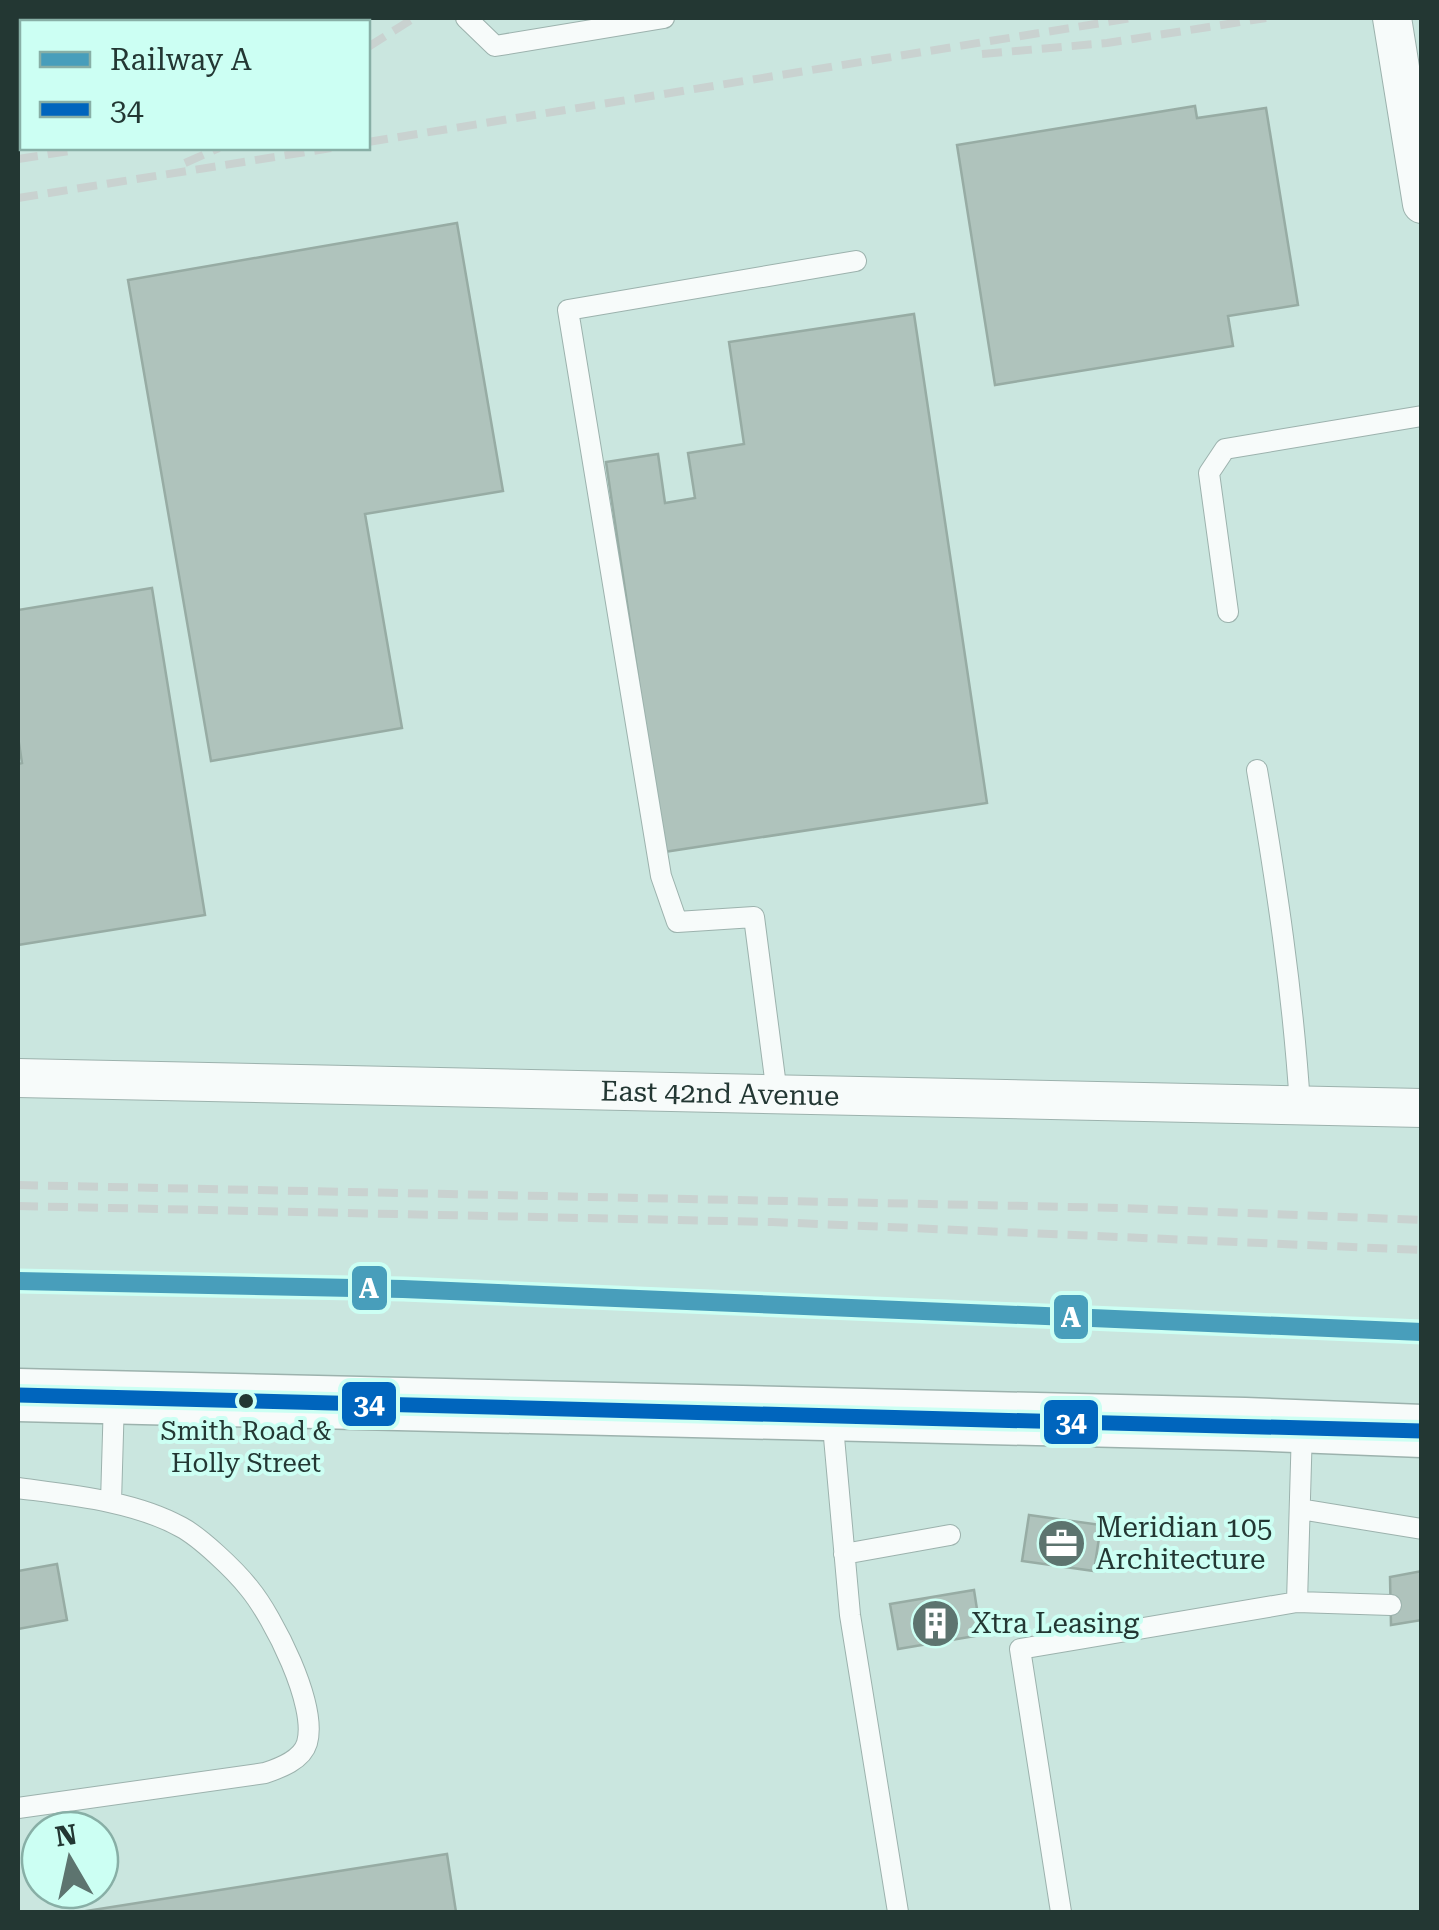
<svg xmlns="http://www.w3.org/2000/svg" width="1439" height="1930" viewBox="0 0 1439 1930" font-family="'Roboto Serif',serif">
	<rect width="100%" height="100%" fill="#cae6df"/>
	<path fill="#afc3bc" stroke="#97aca4" stroke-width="2.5" d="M18 18H85V22H22V115L18 116Z
		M1195 106 1197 118 1266 108 1298 305 1228 316 1233 346 995 385 957 145Z
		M457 223 503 491 365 514 402 728 211 761 128 280Z
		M914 314 987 803 664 852 606 462 658 454 665 503 695 498 688 453 744 444 729 342Z
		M152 588 205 915 18 945V764L22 763 18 737V610Z
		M1029 1515 1101 1525 1094 1571 1022 1561Z
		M57 1564 67 1620 18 1629V1571Z
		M1422 1571V1620L1391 1625 1390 1577Z
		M974 1590 981 1635 898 1649 890 1604Z
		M447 1854 456 1912H80Z"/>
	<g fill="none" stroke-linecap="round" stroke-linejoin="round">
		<defs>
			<path id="lane" d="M466 18 495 46 664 18
				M1228 612 1209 473 1225 449 1422 416
				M1257 770C1276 881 1293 993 1300 1106
				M777 1094 754 917 677 922 661 876 568 310 856 261
				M832 1415 850 1615 898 1912
				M18 1488C70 1495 134 1501 181 1527 200 1537 235 1570 249 1588 273 1617 318 1705 307 1743 302 1760 280 1768 265 1773L18 1808
				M111 1502 114 1399
				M1300 1509 1422 1529
				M844 1554 950 1535
				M1297 1602 1391 1605
				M1061 1912 1020 1649 1297 1602 1302 1428"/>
			<g id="street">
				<path d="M1392 18 1422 204"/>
				<path id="s1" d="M18 1078 1422 1108"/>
			</g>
			<path id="secondary" d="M18 1395 1245 1424 1422 1431"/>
		</defs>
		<use href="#lane" stroke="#9cb2ad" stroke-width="22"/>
		<use href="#street" stroke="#9cb2ad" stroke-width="40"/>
		<use href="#secondary" stroke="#9cb2ad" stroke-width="55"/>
		<use href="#lane" stroke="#f7fbfa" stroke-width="20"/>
		<use href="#street" stroke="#f7fbfa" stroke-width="38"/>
		<use href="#secondary" stroke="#f7fbfa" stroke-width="52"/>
		<path stroke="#c9d2d0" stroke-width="8" stroke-dasharray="20 10" stroke-linecap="butt" d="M368 47 414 18
			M982 54 1107 43 1266 18
			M18 136 22 135
			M368 142 1132 18
			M18 159 76 150
			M185 163 219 148
			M18 198 331 148
			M18 1185 1120 1208 1422 1220
			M18 1206 772 1222 1422 1250"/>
		<defs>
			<path id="bus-1" d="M18 1395 1422 1431"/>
		</defs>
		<use href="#bus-1" stroke="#ccfff3" stroke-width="22"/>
		<use href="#bus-1" stroke="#0065bd" stroke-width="15"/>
		<defs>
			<path id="rail-1" d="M18 1281 403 1289 1422 1332"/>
		</defs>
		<use href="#rail-1" stroke="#ccfff3" stroke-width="25"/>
		<use href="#rail-1" stroke="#489ebb" stroke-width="18"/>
	</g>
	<defs>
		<symbol id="office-disc" viewBox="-11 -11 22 22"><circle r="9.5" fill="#5d746f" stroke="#ccfff3"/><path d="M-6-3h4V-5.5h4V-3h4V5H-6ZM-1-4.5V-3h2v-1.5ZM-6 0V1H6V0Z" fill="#fff"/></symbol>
		<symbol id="building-disc" viewBox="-11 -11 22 22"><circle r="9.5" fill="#5d746f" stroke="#ccfff3"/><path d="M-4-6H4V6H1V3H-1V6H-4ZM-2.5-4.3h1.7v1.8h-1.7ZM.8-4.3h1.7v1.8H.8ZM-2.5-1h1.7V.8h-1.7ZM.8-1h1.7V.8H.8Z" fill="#fff"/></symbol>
	</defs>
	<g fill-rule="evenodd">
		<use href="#office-disc" x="1034" y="1516" width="55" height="55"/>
		<use href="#building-disc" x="908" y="1596" width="55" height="55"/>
	</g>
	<circle fill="#233733" stroke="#ccfff3" stroke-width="4" cx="246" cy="1401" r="9"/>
	<g text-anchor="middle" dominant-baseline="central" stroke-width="8" stroke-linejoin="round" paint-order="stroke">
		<g font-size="26" fill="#233733" stroke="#ccfff3">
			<text x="246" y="1431">Smith Road &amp;<tspan x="246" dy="32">Holly Street</tspan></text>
		</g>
		<g font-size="28" fill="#233733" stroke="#ccfff3">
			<text stroke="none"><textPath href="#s1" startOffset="702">East 42nd Avenue</textPath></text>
		</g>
		<g font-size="28" fill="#233733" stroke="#ccfff3" text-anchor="start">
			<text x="1096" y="1527">Meridian 105<tspan x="1096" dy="32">Architecture</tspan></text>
			<text x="971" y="1623">Xtra Leasing</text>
		</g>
	</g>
	<g stroke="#ccfff3" stroke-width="4">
		<rect x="350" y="1264" width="39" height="48" rx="10" fill="#489ebb"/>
		<rect x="1052" y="1293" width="38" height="48" rx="10" fill="#489ebb"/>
		<rect x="340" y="1380" width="58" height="48" rx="10" fill="#0065bd"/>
		<rect x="1042" y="1398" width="58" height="48" rx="10" fill="#0065bd"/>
	</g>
	<g font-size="28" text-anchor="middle" font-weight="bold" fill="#fff">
		<text x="369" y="1298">A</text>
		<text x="1071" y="1327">A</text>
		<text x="369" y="1414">34</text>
		<text x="1071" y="1432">34</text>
	</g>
	<rect width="1439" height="1930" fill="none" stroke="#233733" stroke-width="40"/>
	<rect x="20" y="20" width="350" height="130" fill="#ccfff3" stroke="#88afa6" stroke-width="2.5"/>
	<rect x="40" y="52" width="50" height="15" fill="#489ebb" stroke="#88afa6" stroke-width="2.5"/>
	<text x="110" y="70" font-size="30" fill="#233733">Railway A</text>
	<rect x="40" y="102" width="50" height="15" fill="#0065bd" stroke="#88afa6" stroke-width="2.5"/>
	<text x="110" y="120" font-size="30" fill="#233733">34</text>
	<g transform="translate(70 1860) rotate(351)"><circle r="48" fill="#ccfff3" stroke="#88afa6" stroke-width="2.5"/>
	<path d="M0-8L18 38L0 25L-18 38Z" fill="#5d746f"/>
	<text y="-15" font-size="28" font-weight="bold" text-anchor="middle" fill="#233733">N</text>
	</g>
</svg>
